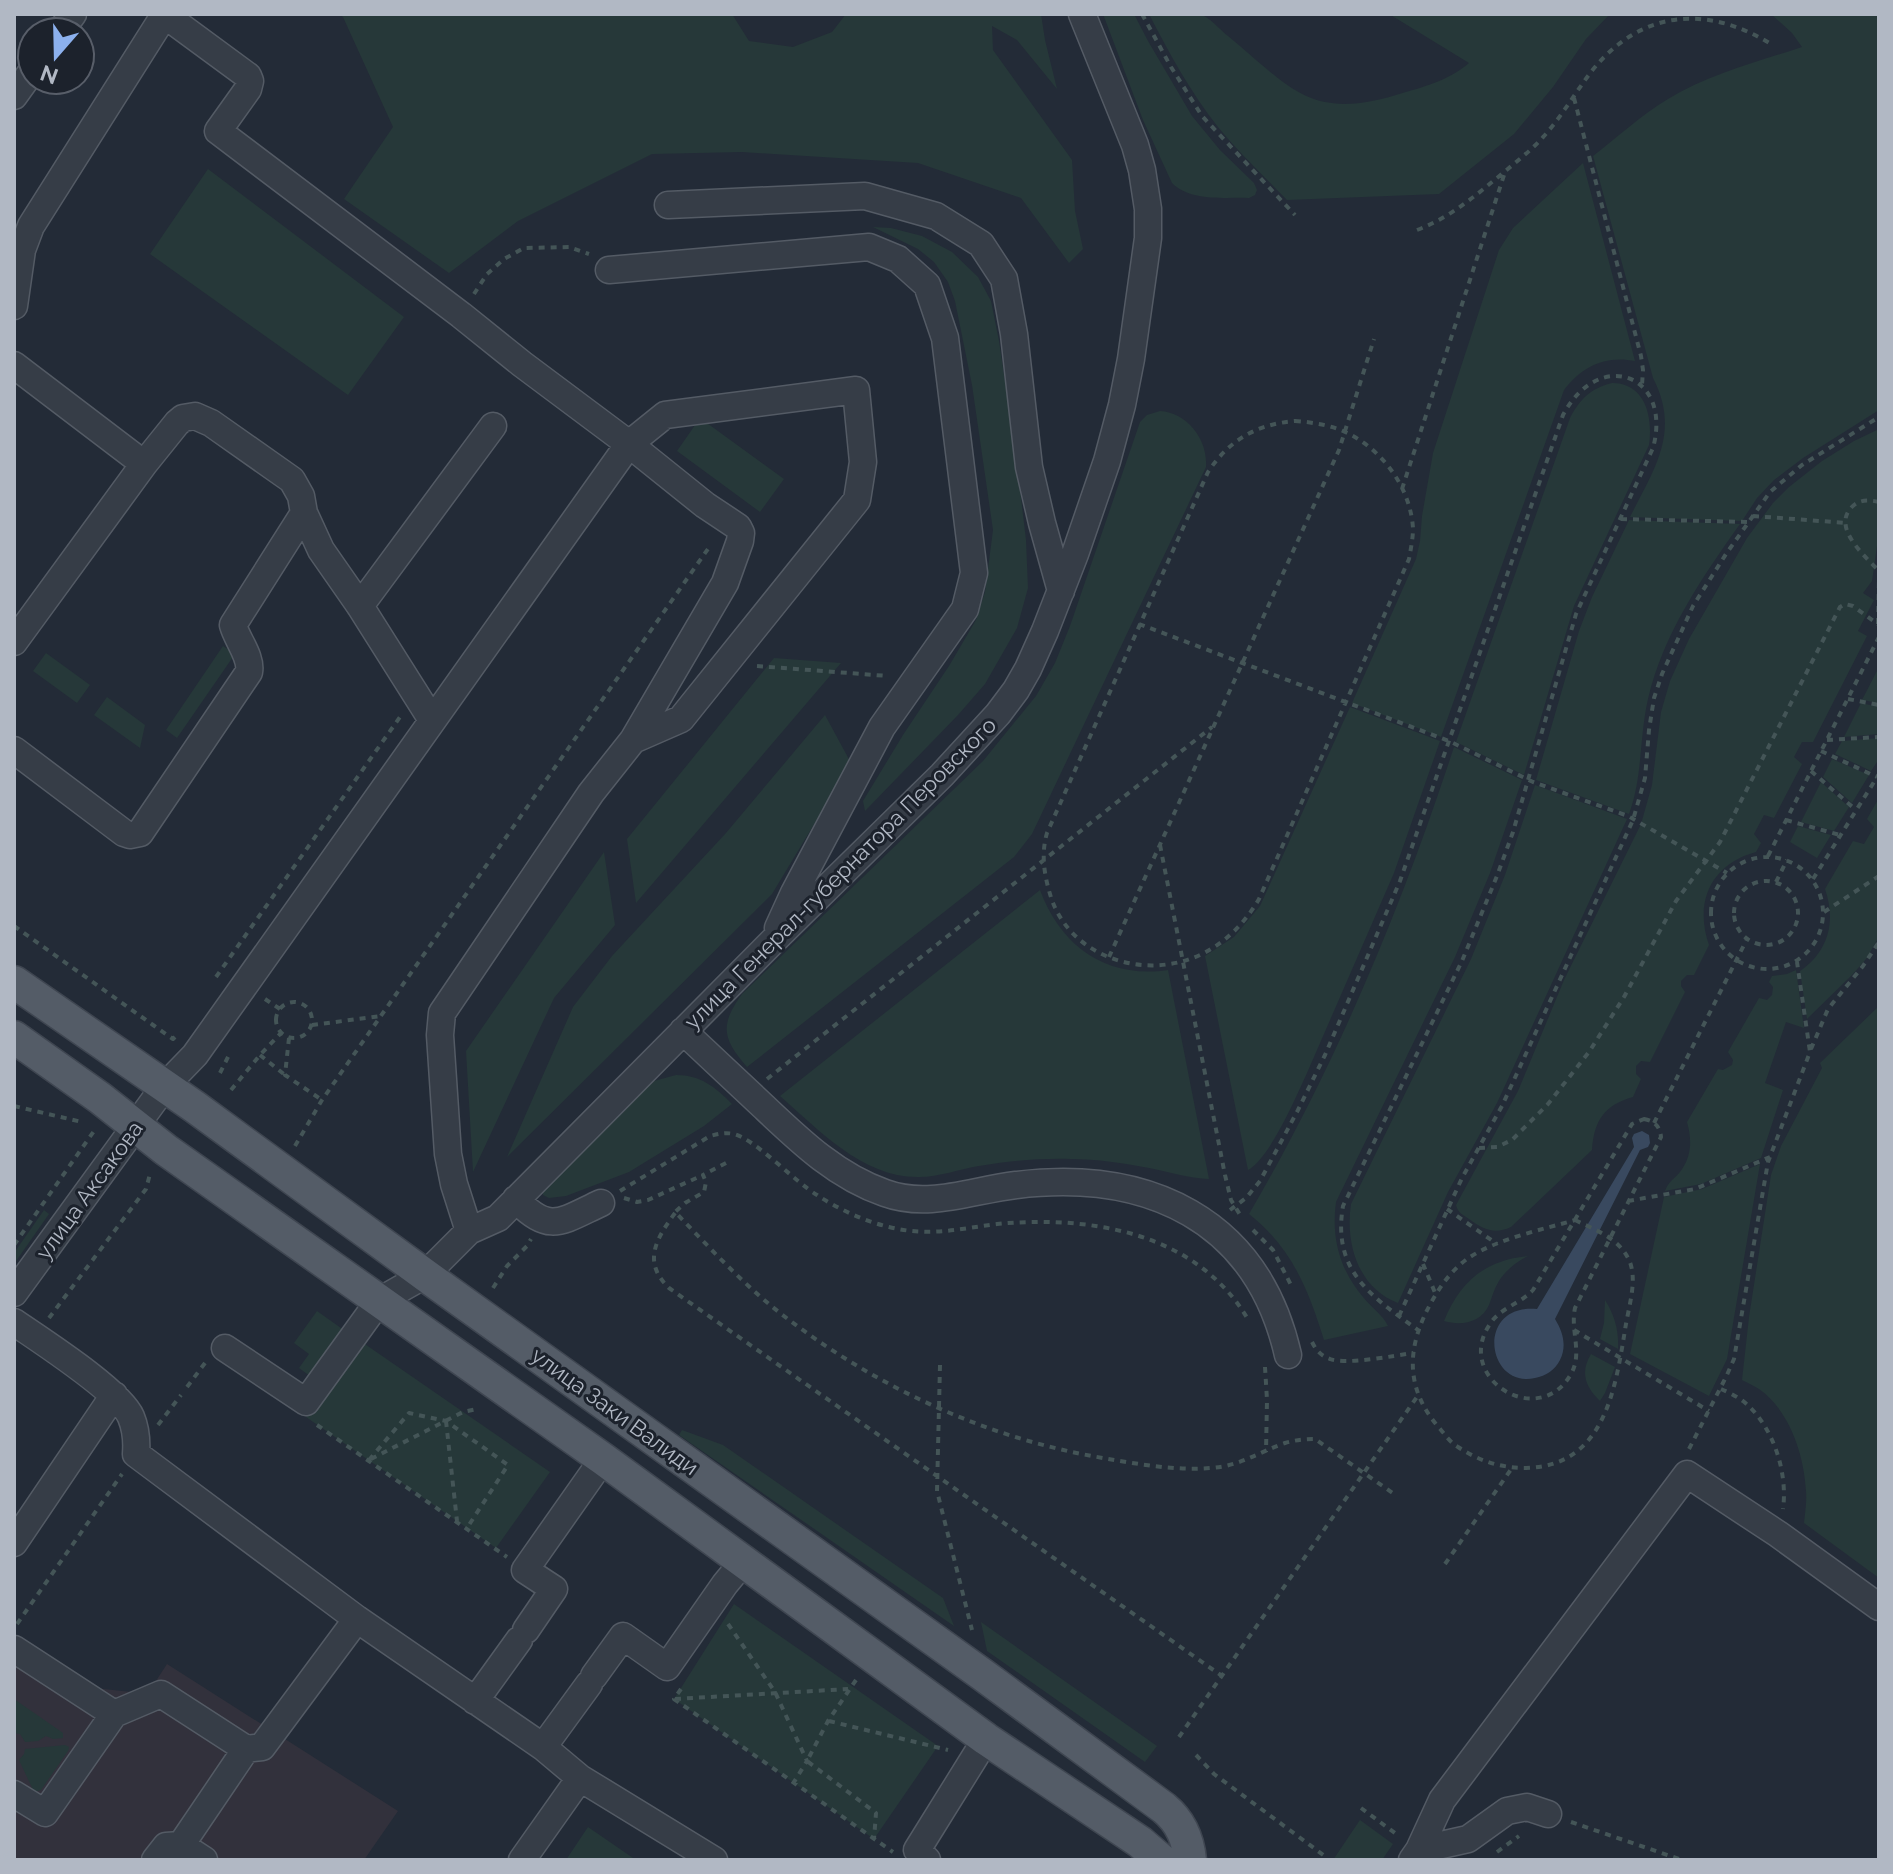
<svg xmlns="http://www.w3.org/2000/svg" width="1893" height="1874" viewBox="0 0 1893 1874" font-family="Raleway,sans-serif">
	<rect width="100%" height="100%" fill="#232b37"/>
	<path fill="#32313c" d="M14 1648 94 1688 141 1693 152 1687 167 1664 398 1811 364 1860H14Z"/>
	<path fill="#263839" d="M339 14H732L749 41 793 47 832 32 846 14H1041L1045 40 1057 89 1017 40 992 26 993 50 1072 160 1075 211 1083 249 1069 263 1021 198 918 163 742 152 652 154 518 221 449 273 344 199 393 127 343 17Z
		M1103 14H1134L1148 41 1192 116 1220 150 1254 183 1257 190 1255 195 1249 198C1225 197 1191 202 1172 183L1143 120Z
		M1149 14C1164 14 1185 11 1199 14 1209 16 1220 30 1228 36 1290 87 1310 121 1396 95 1423 87 1448 81 1469 63L1389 14H1610L1586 39 1553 87 1514 134 1439 194 1287 200C1264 176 1239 153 1218 127 1191 93 1169 53 1149 14Z
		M1771 14H1879V410L1803 458 1774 480 1757 498 1742 521 1630 517C1654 469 1681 432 1653 378L1593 156C1618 137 1641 115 1668 99 1709 74 1757 62 1802 47L1792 33Z
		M1583 163 1635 361C1606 355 1582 366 1564 390L1441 737 1352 703 1416 559 1420 541 1422 516 1433 453 1499 250 1513 228Z
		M208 169 404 317 348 395 150 254Z
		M873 227 891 228 922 236 952 252 978 277 991 301 999 341 1016 456 1026 540 1028 588 1017 628 985 684 958 715 865 811 863 801 903 735 949 666 976 620 985 592 993 530 972 385 955 301 948 282 934 262 918 249Z
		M1612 383C1646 383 1653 418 1649 445L1574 606 1524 775 1456 742 1570 418C1580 399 1591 388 1612 383Z
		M1160 411C1188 413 1208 440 1206 467L1032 834 1014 857 747 1067C723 1039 719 1026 742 994L983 761 1036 696 1055 663 1070 626 1140 422 1147 415Z
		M700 418 784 479 760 512 677 451Z
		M1879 429V532L1872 581 1863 593 1874 600 1858 631 1867 636 1813 742H1802L1794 757 1802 764 1774 818 1764 815 1754 834 1761 843 1756 852C1711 864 1694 902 1709 945L1694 975H1687L1681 981V986L1685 992 1650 1062 1641 1061 1636 1066V1074L1641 1079 1633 1097C1604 1105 1594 1121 1592 1150L1511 1227C1494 1235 1483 1229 1469 1219 1462 1214 1458 1213 1456 1205L1518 1091 1564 980 1641 824 1652 785 1661 712 1670 681 1689 639 1747 538 1773 503 1789 487 1822 461 1854 441Z
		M1629 520 1740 524C1703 576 1663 634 1648 699 1639 738 1643 776 1629 814L1536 780 1579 631 1592 597Z
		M223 646 235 654 177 738 166 730Z
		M46 653 90 685 77 703 33 671Z
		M774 658 841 663 636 903 627 839Z
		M1879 667V703L1862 700Z
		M107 697 145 725 140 748 94 715Z
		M1861 703 1879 707V734L1844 737Z
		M1350 707 1440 741 1394 873 1307 1073C1296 1097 1270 1158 1248 1170L1205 956 1234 937 1260 906Z
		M825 715 851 763 772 894 507 1157 573 1007 612 956 726 833Z
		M1879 738V759L1871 771 1835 754 1842 741Z
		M1454 747 1522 780 1490 873 1455 957 1336 1202C1331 1238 1340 1270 1363 1297 1371 1307 1383 1315 1388 1326L1324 1340C1308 1289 1292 1248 1249 1214 1335 1067 1401 909 1454 747Z
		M1832 759 1869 775 1852 803 1823 777Z
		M1821 782 1849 807 1834 831 1801 822Z
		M1535 785 1627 819 1497 1103 1448 1192 1398 1303C1358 1288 1345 1243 1351 1204L1471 959 1505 875Z
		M1879 798V937L1866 959 1853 974 1807 1019 1800 971C1829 951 1836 921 1825 889L1853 841 1864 844 1874 827 1867 819Z
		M1798 826 1831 835 1817 858 1790 842Z
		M604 852 615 925 554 998 473 1172 466 1051Z
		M1040 890C1061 947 1107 979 1168 970L1209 1179C1189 1178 1169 1172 1149 1168 1123 1163 1097 1159 1071 1159 1040 1158 1009 1161 979 1166 960 1169 939 1177 919 1177 863 1178 819 1130 780 1096Z
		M1796 970 1804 1028 1786 1022 1765 1083 1783 1090 1761 1158 1701 1184 1665 1191C1668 1182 1674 1179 1680 1172 1692 1156 1692 1140 1687 1122L1718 1069 1723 1070 1732 1065 1733 1060 1728 1052 1759 998 1767 1000 1772 995 1773 987 1769 982 1772 976 1787 974Z
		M1879 1006V1578L1804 1523C1805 1513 1807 1501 1806 1491 1804 1455 1790 1411 1759 1389 1754 1386 1748 1383 1742 1380L1749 1317 1771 1175 1781 1146 1822 1068 1820 1063Z
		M676 1075C701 1075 715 1087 732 1104L704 1126 629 1172 566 1196 549 1198 543 1195V1189L636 1095 654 1081Z
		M1760 1164 1727 1359 1709 1396 1630 1354 1664 1197 1702 1189Z
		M44 1210 49 1214 14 1264V1253Z
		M1528 1256C1516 1262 1506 1270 1499 1281 1494 1289 1492 1297 1489 1305 1481 1323 1461 1326 1444 1321 1460 1281 1486 1260 1528 1256Z
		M1605 1300C1615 1316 1619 1331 1618 1349L1600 1339 1604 1323Z
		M317 1311 348 1333 314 1379 299 1368 309 1354 294 1343Z
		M359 1340 550 1472 496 1548 306 1417Z
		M1591 1354 1615 1367 1605 1393 1600 1401C1585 1387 1580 1372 1591 1354Z
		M682 1430 723 1445 943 1598 954 1626 679 1435Z
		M734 1604 938 1746 874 1839 674 1699Z
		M981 1622 1157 1746 1145 1762 987 1651Z
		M14 1699 63 1733V1738L53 1739 46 1736 38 1741 25 1742 20 1734 14 1733Z
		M65 1745 69 1747 68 1751 41 1790 34 1792 19 1760 24 1754 25 1749Z
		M1360 1820 1393 1844 1382 1860H1333Z
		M588 1827 636 1860H566Z"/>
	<path fill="#39495f" d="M1642 1131 1649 1135 1650 1143 1648 1147 1640 1150 1555 1319C1563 1332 1567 1346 1560 1360 1555 1370 1546 1376 1535 1378 1486 1389 1475 1303 1537 1309L1634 1147 1632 1138 1634 1134Z"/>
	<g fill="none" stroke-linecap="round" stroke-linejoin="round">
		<defs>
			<path id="minor" d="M165 15 248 76 250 81 248 89 218 131 461 315 522 364 629 444 705 505 738 527 741 533 740 541 725 583 633 740 591 793 442 1013 440 1035 448 1154 454 1184 469 1231
				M60 32 73 14
				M14 96 32 71
				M668 205 865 196 936 216 981 244 1004 279 1014 334 1029 467 1042 523 1061 591
				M609 270 869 247 898 259 927 285 945 338 974 573 965 609 882 727 794 893 778 928
				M14 306 22 250 31 226 165 14
				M14 365 144 464 177 423 183 418 195 416 211 423 292 480 301 496 304 513 321 550 360 606 432 720
				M360 606 493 426
				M14 642 144 464
				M14 750 124 833 130 835 140 833 249 672C252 657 237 640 233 625L304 513
				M683 1031C710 1056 736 1081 763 1106 800 1141 836 1176 885 1193 929 1209 972 1190 1016 1185 1148 1169 1257 1219 1288 1355
				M516 1199C549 1235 562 1221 601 1203
				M14 1293 164 1087 195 1055 629 444 665 415 856 390 863 462 857 500 681 719 633 740
				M14 1322C40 1340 120 1391 131 1417 136 1429 137 1441 136 1454L357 1619 543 1747 580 1778 714 1860
				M225 1348 306 1402 379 1301 425 1275 469 1231 498 1218 772 942 942 775 998 714 1016 690 1028 669 1045 631 1075 554 1107 461 1122 405 1131 359 1148 238V209L1142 170 1135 145 1082 14
				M14 1543 114 1395
				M526 1630 554 1589 525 1570 603 1459
				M14 1649 114 1714
				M594 1676 623 1636 667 1667 725 1584 744 1561
				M475 1701 519 1640
				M543 1747 589 1684
				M14 1794 45 1813 114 1714 161 1694 246 1749
				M181 1845 246 1749 262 1747 357 1619
				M1419 1850 1468 1839 1507 1811 1527 1807 1548 1814
				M155 1860 166 1846 181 1845 204 1860
				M522 1860 580 1778
				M927 1860 917 1850 986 1739
				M1412 1860 1419 1850 1442 1800 1687 1474 1778 1534 1879 1607"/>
			<path id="major" d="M14 982 195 1107 425 1275 983 1675 1164 1808C1181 1822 1188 1839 1190 1860
				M14 1037 100 1098 166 1150 603 1459 986 1739 1140 1842 1161 1860"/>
		</defs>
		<use href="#minor" stroke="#545b65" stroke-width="29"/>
		<use href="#major" stroke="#3f4651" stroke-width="35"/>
		<path stroke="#445557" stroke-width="4" stroke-dasharray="6 6" stroke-linecap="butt" d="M1142 14 1171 67 1202 116 1295 215
			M1574 98 1641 356 1643 370 1642 385
			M1417 230C1451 217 1475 196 1503 173 1517 161 1532 150 1544 136 1562 116 1575 93 1591 72 1640 10 1706 4 1771 44
			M474 294 487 274 504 259 524 248 569 247 589 254
			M1295 421C1309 422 1324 424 1338 429 1378 444 1410 484 1413 528 1413 538 1411 548 1409 559L1259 899C1245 923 1226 942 1202 954 1145 982 1068 957 1050 894 1044 874 1041 853 1047 833L1208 472C1229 440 1257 424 1295 421Z
			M1402 489 1505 172
			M1879 502C1870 500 1862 499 1854 505 1829 526 1865 556 1879 571
			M1753 516 1847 523
			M1621 519 1749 522
			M1139 624 1449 741 1533 782 1628 816 1727 873
			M1878 624 1879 579
			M757 666 888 676
			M1848 699 1879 705
			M1827 740 1879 737
			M1821 751 1877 777
			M1811 771 1856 810
			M1786 820 1840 835
			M1160 845 1225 1175 1231 1200 1242 1218
			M1768 856 1879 637
			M1711 913a56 56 0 1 1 112 0a56 56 0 1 1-112 0Z
			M1813 879 1879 774
			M1734 913a32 32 0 1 1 64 0a32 32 0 1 1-64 0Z
			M1776 882 1787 860
			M1824 912 1879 876
			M14 926 153 1025 173 1039 175 1037
			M1109 957 1339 450 1374 339
			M216 977 400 717
			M265 999 280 1009
			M276 1020a18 18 0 1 1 36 0a18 18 0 1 1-36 0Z
			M312 1025 381 1016
			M289 1038 285 1075 322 1100
			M1811 1049 1828 1009 1863 966 1879 942
			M260 1055 285 1075
			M220 1073 230 1053
			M767 1079 1212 727
			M231 1090 260 1055 281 1033
			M14 1106 82 1122
			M1644 1119C1655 1121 1660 1127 1661 1137L1575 1308C1570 1331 1583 1353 1571 1374 1539 1431 1453 1378 1490 1324 1500 1308 1520 1304 1533 1290L1632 1124Z
			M1654 1123 1747 939
			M295 1146 322 1100 710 546
			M1479 1148 1497 1147 1512 1140 1548 1104 1589 1052 1624 997 1676 901 1720 842 1840 607 1845 604 1853 606 1879 625
			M726 1163 703 1175 706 1182 704 1192 685 1203 675 1212C709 1247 742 1283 780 1313 874 1386 985 1438 1103 1458 1138 1464 1175 1471 1211 1468 1240 1466 1259 1452 1285 1443 1295 1440 1305 1439 1315 1439L1397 1496
			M620 1191 710 1136C718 1134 725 1132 734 1134 756 1140 794 1181 817 1195 838 1209 864 1221 889 1227 929 1237 958 1229 997 1224 1092 1215 1198 1233 1249 1321
			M624 1198 637 1202 648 1200 703 1175
			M1628 1201 1695 1189 1770 1157
			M1447 1209 1497 1244
			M1230 1210 1246 1198 1260 1181 1298 1110 1325 1055 1400 881 1563 415C1599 347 1673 374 1653 448L1576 614 1513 832 1497 876 1462 961 1343 1206C1332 1271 1371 1296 1418 1330
			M675 1213C656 1239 642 1262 669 1288L1222 1676
			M1575 1220C1595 1230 1617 1237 1628 1258 1639 1278 1628 1308 1625 1330 1615 1391 1604 1466 1526 1468 1501 1468 1479 1461 1458 1447 1451 1443 1446 1436 1441 1430 1404 1389 1406 1347 1432 1301 1441 1285 1452 1270 1467 1259 1496 1239 1541 1230 1575 1220Z
			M1253 1230 1273 1250 1291 1285
			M14 1245 94 1131
			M1423 1264 1436 1295
			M493 1288 507 1266 527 1246 531 1239
			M1399 1316 1462 1178 1502 1106 1633 820 1645 778 1649 730 1654 698 1662 674 1693 606 1726 554 1770 492 1802 465 1879 417
			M49 1318 146 1189 150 1174
			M1574 1330 1709 1411
			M1312 1342C1316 1350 1321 1356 1330 1359 1346 1365 1393 1356 1413 1353
			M940 1365 937 1491 972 1630
			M1265 1367 1267 1400 1266 1452
			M187 1387 205 1363
			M1721 1389C1728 1392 1736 1396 1743 1401 1773 1425 1788 1472 1783 1509
			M446 1421 457 1521
			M158 1425 181 1395
			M317 1425 507 1557
			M1689 1449 1726 1377 1734 1359 1768 1162 1810 1052 1797 962
			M371 1459 463 1412 477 1409
			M369 1460 409 1413 446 1421 508 1465 467 1528
			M1445 1564 1512 1468
			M17 1624 122 1474
			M728 1624 775 1692 807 1761 794 1782
			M856 1680 828 1721 807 1761 876 1813 874 1839
			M681 1689 674 1699 893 1852
			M675 1699 848 1689
			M829 1721 948 1750
			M1179 1737 1419 1394
			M1196 1755 1214 1774 1326 1857
			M1361 1808 1399 1836
			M1571 1822 1682 1860
			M1497 1852 1519 1836"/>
		<use href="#minor" stroke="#363d47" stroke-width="26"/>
		<use href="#major" stroke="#545c67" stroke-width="32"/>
	</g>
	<g text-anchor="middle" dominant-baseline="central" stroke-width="6" stroke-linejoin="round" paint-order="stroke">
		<g font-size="22" fill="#b1b8c4" stroke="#1c222c">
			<text transform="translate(840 873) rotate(-45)">улица Генерал-губернатора Перовского</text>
			<text transform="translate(89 1190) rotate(-54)">улица Аксакова</text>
			<text transform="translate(615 1411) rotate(36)">улица Заки Валиди</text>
		</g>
	</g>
	<rect width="1893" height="1874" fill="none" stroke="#b1b8c4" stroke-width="32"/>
	<g transform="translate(56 56) rotate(200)"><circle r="38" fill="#1c222c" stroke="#585e69" stroke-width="2"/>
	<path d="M0-6L14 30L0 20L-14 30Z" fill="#8cb1ee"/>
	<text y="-12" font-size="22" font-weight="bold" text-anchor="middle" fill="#b1b8c4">N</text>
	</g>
</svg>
